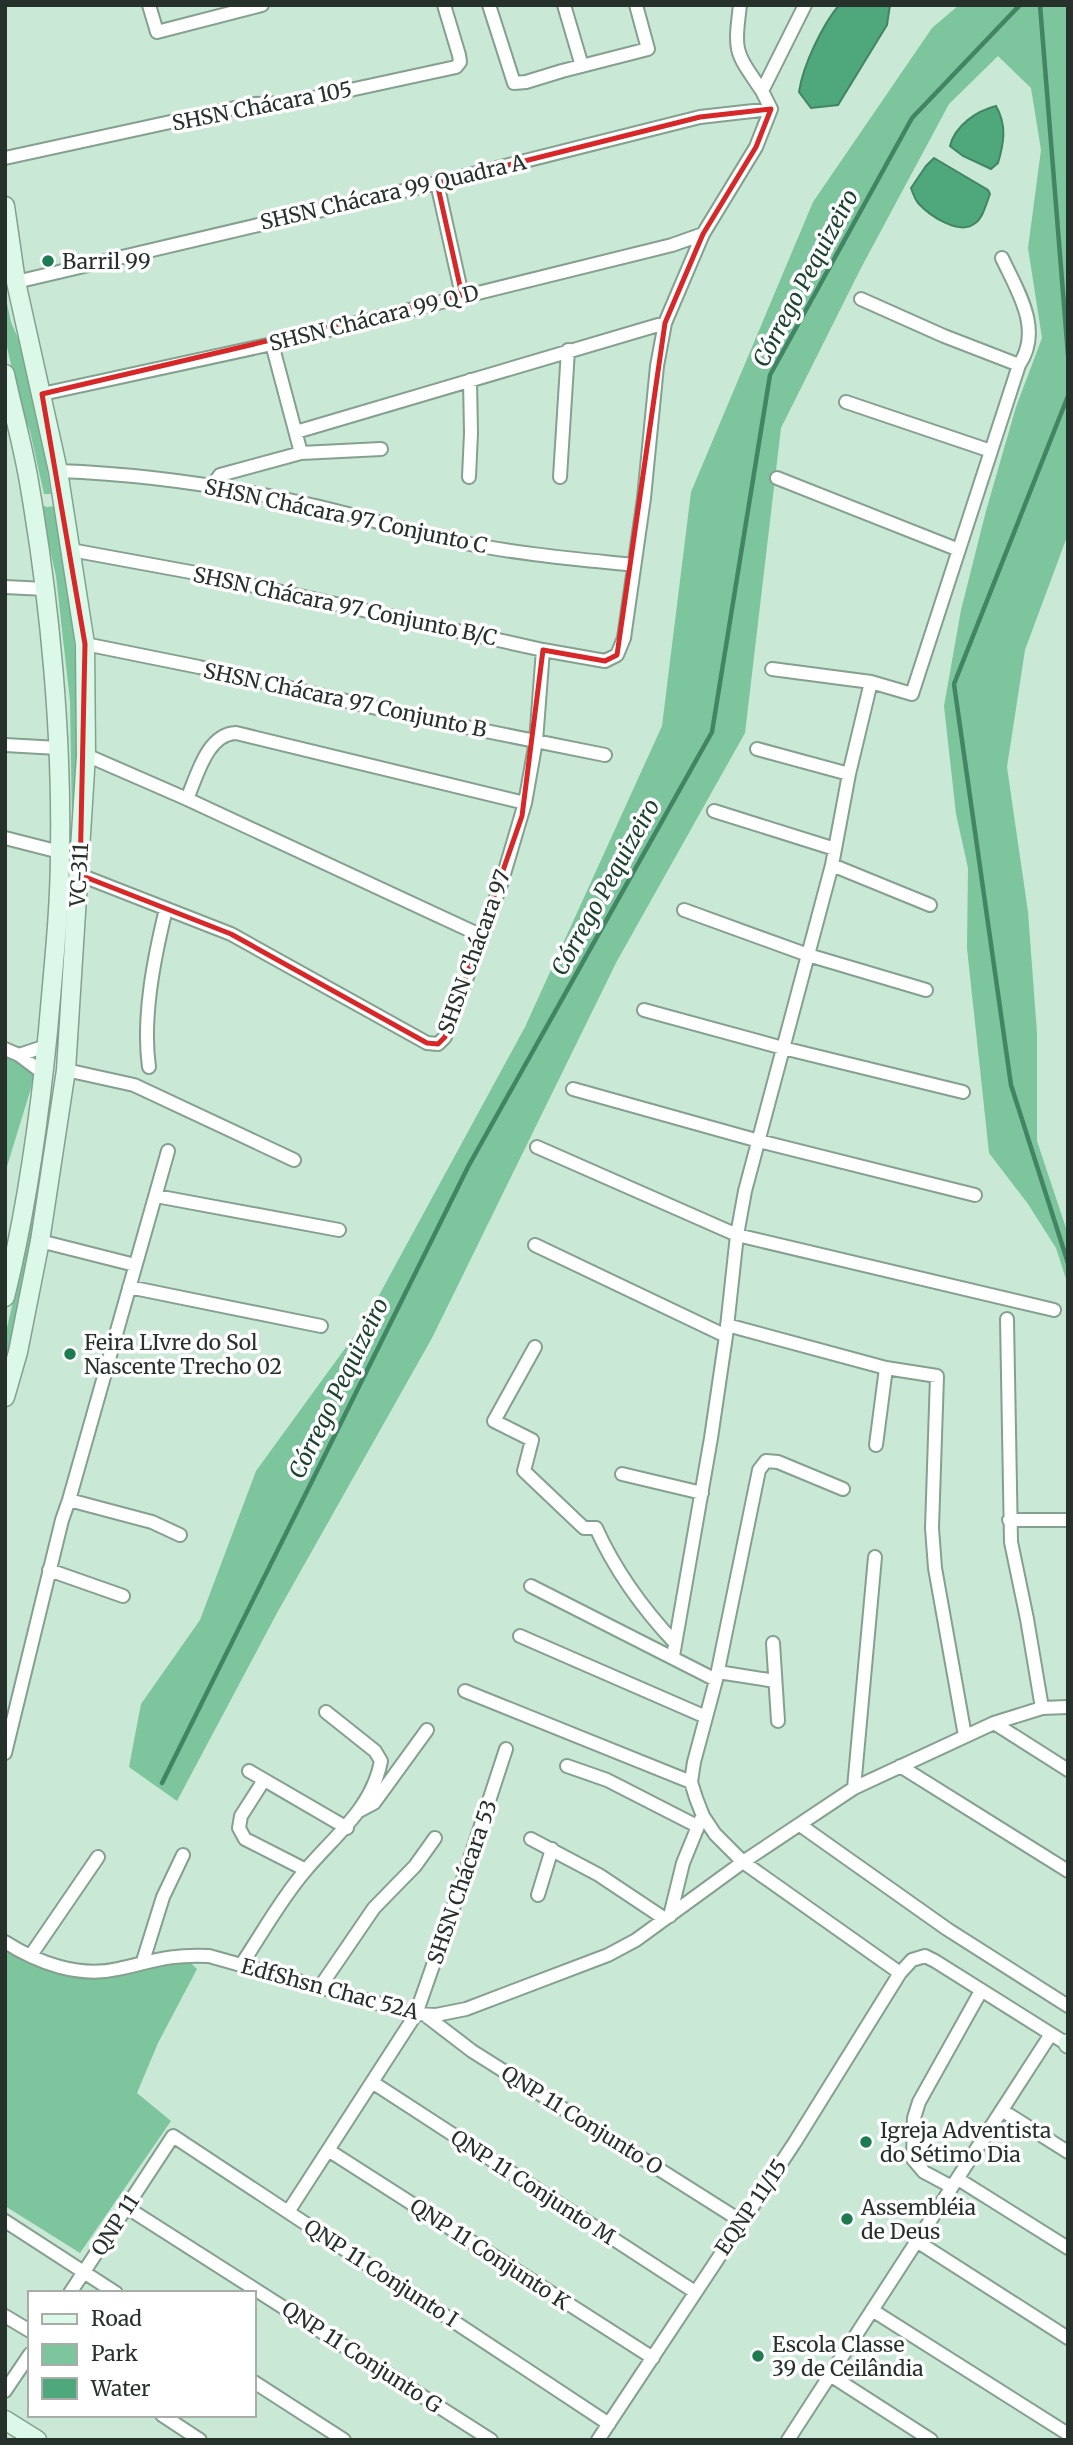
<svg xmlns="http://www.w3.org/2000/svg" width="1073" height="2445" viewBox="0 0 1073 2445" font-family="Merriweather,serif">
	<rect width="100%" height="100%" fill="#cae8d6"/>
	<path fill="#7cc59d" d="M959 5H1068V534L1025 650 1007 767 1028 912 1037 1033V1141L1068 1234V1285L1056 1248 1028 1204 989 1153 967 948 968 868 956 814 944 706 961 610 986 511 1016 407 1042 338 1028 248 1041 150 1031 88 998 56 949 104 861 268 781 428 745 733 617 961 432 1338 277 1613 177 1801 129 1767 141 1704 200 1620 256 1471 365 1321 525 1027 662 726 691 492 813 202 932 28Z
		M5 294 11 322 24 352 39 418 51 494H44L30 431 21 409 5 338Z
		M40 505 47 507 56 506 73 598 77 714 75 867 54 1147 5 1391 6 1332 42 1177 56 1087 72 821 70 701 56 576Z
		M5 1049 19 1055 35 1075 5 1173Z
		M5 1945 82 1968 181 1954 197 1969 158 2043 137 2093 171 2121 80 2253 5 2206Z"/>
	<path fill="#4fa87b" stroke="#428463" stroke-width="2" d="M839 5H890L887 25 838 105 811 108 799 92C803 65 822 26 839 5Z
		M996 106C1007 125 1004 143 998 163L991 169 963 156 950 146C955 126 976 111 996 106Z
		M934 158 988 190 990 194C986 204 983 219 974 224 959 235 930 216 919 204 915 200 913 193 911 188L926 166Z"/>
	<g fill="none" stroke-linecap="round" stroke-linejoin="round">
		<path stroke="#428463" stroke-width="4.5" d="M1040 5 1068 355
			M1068 396 954 684 1011 1085 1068 1263
			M162 1783 469 1165 712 732 770 375 912 118 1020 5"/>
		<defs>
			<path id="street" d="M149 5 157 32 262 5
				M489 5 514 83 526 82 562 71 648 49 636 5
				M564 5 582 66
				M740 5C734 54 735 51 762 91
				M771 109 762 91 805 5
				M5 158 253 104 290 103 456 67 460 62 459 55 444 5
				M437 183 462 295
				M16 282 437 183 700 117 771 109
				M861 299 944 336 1019 365
				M272 344 301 453
				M42 394 272 344 672 245 703 234
				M846 402 991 451
				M296 432 665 323
				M58 471C143 474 227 486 311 505 361 516 410 532 460 542 517 554 576 559 634 565
				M469 477 471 433 470 380
				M560 477 568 350
				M777 478 959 550
				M212 486 220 475 301 453 381 449
				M71 550 196 573 543 650 605 661 617 655 624 638 644 498 657 366 665 323 703 234 756 147 771 109
				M5 587 45 589
				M85 644 199 667 411 716 605 755
				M772 669 871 682 912 694 1019 365C1043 330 1018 292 1002 258
				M5 745 58 748
				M757 749 849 774
				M86 755 187 799 482 936
				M525 803 536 741 543 650
				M714 811 835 849
				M5 838 60 852
				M832 865 930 905
				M80 875 231 934 427 1043 438 1044 445 1037 501 884 525 803 236 733C207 734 197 776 187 799
				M684 910 808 955 926 990
				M644 1010 783 1048 963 1092
				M5 1049 19 1055 43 1073
				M19 1055 46 1046
				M149 1067C142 1018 154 958 166 909
				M66 1070 134 1085 294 1160
				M573 1089 759 1141 975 1195
				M537 1147 737 1235 1054 1310
				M156 1196 339 1230
				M40 1241 135 1265
				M535 1245 726 1336
				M129 1287 321 1326
				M1007 1319 1011 1542 1027 1619 1042 1708
				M727 1325 886 1368 937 1376 932 1528 935 1568 965 1736
				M535 1347 494 1421 532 1440 524 1471 584 1528H596C615 1570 644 1610 675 1643
				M876 1445 886 1368
				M622 1474 702 1493
				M843 1489 778 1462 766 1461 759 1470 716 1680 694 1762 691 1782 696 1798 703 1816 715 1834 743 1862 900 1973
				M69 1500 152 1522 180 1535
				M1009 1520H1068
				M49 1570 123 1596
				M531 1586 716 1680
				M520 1636 706 1717
				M773 1643 778 1721
				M673 1656 711 1438 726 1336 737 1235 745 1191 832 865 849 774 871 682
				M718 1672 775 1681
				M465 1691 691 1782
				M994 1723 1068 1770
				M5 1753 62 1520 69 1500 168 1151
				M567 1766 607 1780 697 1826
				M900 1766 1068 1871
				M249 1771 347 1828
				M264 1780 241 1816 239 1828 245 1839 306 1870
				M854 1788 875 1557
				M359 1811 374 1803 427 1730
				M800 1825 947 1929 1068 2006
				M531 1839 599 1875 665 1919
				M538 1895 552 1849
				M670 1916 683 1863 701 1819
				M5 1942C38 1963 79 1978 118 1969 154 1961 171 1954 209 1956L416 2014 436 2015 466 2009 608 1955 636 1940 743 1862 854 1788 994 1723 1042 1708 1068 1707
				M31 1955 98 1857
				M143 1961 163 1897 183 1855
				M241 1965C262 1934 280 1900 305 1871 334 1836 372 1809 381 1761L375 1751 326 1712
				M320 1987 374 1908 415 1866 435 1838
				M425 2015 472 2051 741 2221
				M372 2082 695 2292
				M1003 2111 1068 2152
				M328 2150 653 2358
				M958 2179 1068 2248
				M952 2187 924 2172 913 2159 914 2118 919 2102 981 1991
				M126 2207 491 2440
				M288 2212 416 2014 467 1868 506 1749
				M5 2221 116 2293
				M918 2242 1068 2338
				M70 2293 173 2136 609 2424
				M872 2310 1068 2434
				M5 2316 30 2331
				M830 2375 931 2440
				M254 2382 344 2440
				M5 2391 30 2354
				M162 2415 200 2440
				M598 2440 795 2142 900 1973 912 1960 925 1956 935 1961 1067 2044
				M788 2440 1051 2034"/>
			<path id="secondary" d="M5 206 16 282 58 471 85 644 86 755 66 1070 40 1241 18 1352 5 1397
				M5 374C13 412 24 449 30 488 50 604 62 733 60 851 60 911 53 971 48 1031 39 1121 27 1209 5 1297
				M1068 2043V2044
				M5 2420 37 2440"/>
		</defs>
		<use href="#street" stroke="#84a08f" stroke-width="16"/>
		<use href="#secondary" stroke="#84a08f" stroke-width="21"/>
		<use href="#street" stroke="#fff" stroke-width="12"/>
		<use href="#secondary" stroke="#dcf8e9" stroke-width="18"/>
	</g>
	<path fill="none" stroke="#d62828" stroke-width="5" stroke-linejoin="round" d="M771 109 756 147 703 234 665 323 617 655 605 661 543 650 522 816 445 1037 438 1044 427 1043 231 934 80 875 85 644 42 394 462 295 437 183 700 117Z"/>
	<g fill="#1d7b52" stroke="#fff" stroke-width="2.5">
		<circle cx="48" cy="261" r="7"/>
		<circle cx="70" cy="1354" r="7"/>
		<circle cx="866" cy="2142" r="7"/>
		<circle cx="847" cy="2219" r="7"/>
		<circle cx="758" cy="2356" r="7"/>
	</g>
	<g text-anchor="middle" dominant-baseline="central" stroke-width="7" stroke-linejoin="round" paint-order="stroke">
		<g font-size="21" fill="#25312a" stroke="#fff">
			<text transform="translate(262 106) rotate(-11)">SHSN Chácara 105</text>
			<text transform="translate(393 192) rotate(-13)">SHSN Chácara 99 Quadra A</text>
			<text transform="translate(374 318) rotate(-14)">SHSN Chácara 99 Q D</text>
			<text transform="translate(346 516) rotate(12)">SHSN Chácara 97 Conjunto C</text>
			<text transform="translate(345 606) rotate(12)">SHSN Chácara 97 Conjunto B/C</text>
			<text transform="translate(345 700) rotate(12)">SHSN Chácara 97 Conjunto B</text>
			<text transform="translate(79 875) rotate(-87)">VC-311</text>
			<text transform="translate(474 952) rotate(-70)">SHSN Chácara 97</text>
			<text transform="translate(462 1882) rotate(-71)">SHSN Chácara 53</text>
			<text transform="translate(330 1989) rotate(15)">EdfShsn Chac 52A</text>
			<text transform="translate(582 2120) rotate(32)">QNP 11 Conjunto O</text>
			<text transform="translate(533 2187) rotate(33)">QNP 11 Conjunto M</text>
			<text transform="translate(751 2207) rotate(-56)">EQNP 11/15</text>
			<text transform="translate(115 2225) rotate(-57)">QNP 11</text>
			<text transform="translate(490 2254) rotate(33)">QNP 11 Conjunto K</text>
			<text transform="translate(381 2273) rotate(33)">QNP 11 Conjunto I</text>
			<text transform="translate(362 2357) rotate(33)">QNP 11 Conjunto G</text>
		</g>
		<g font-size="21" fill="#25312a" stroke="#fff" text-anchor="start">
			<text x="62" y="261">Barril 99</text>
			<text x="84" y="1342">Feira LIvre do Sol<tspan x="84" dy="24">Nascente Trecho 02</tspan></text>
			<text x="880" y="2130">Igreja Adventista<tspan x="880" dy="24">do Sétimo Dia</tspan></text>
			<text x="861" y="2207">Assembléia<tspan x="861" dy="24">de Deus</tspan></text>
			<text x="772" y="2344">Escola Classe<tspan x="772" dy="24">39 de Ceilândia</tspan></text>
		</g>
		<g font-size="23" font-style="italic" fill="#1c432f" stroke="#fff">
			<text transform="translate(805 278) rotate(-62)">Córrego Pequizeiro</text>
			<text transform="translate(605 887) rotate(-61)">Córrego Pequizeiro</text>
			<text transform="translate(338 1388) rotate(-64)">Córrego Pequizeiro</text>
		</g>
	</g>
	<rect width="1073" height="2445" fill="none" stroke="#25312a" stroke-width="14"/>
	<rect x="28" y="2291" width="228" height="126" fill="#ffffff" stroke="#a8adaa" stroke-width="2"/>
	<rect x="42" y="2314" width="35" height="10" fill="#dcf8e9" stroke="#a8adaa" stroke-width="2"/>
	<text x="91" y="2326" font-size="21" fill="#25312a">Road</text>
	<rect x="42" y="2344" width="35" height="21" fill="#7cc59d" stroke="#a8adaa" stroke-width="2"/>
	<text x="91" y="2361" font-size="21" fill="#25312a">Park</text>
	<rect x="42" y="2378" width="35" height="21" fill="#4fa87b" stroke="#a8adaa" stroke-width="2"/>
	<text x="91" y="2396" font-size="21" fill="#25312a">Water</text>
</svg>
